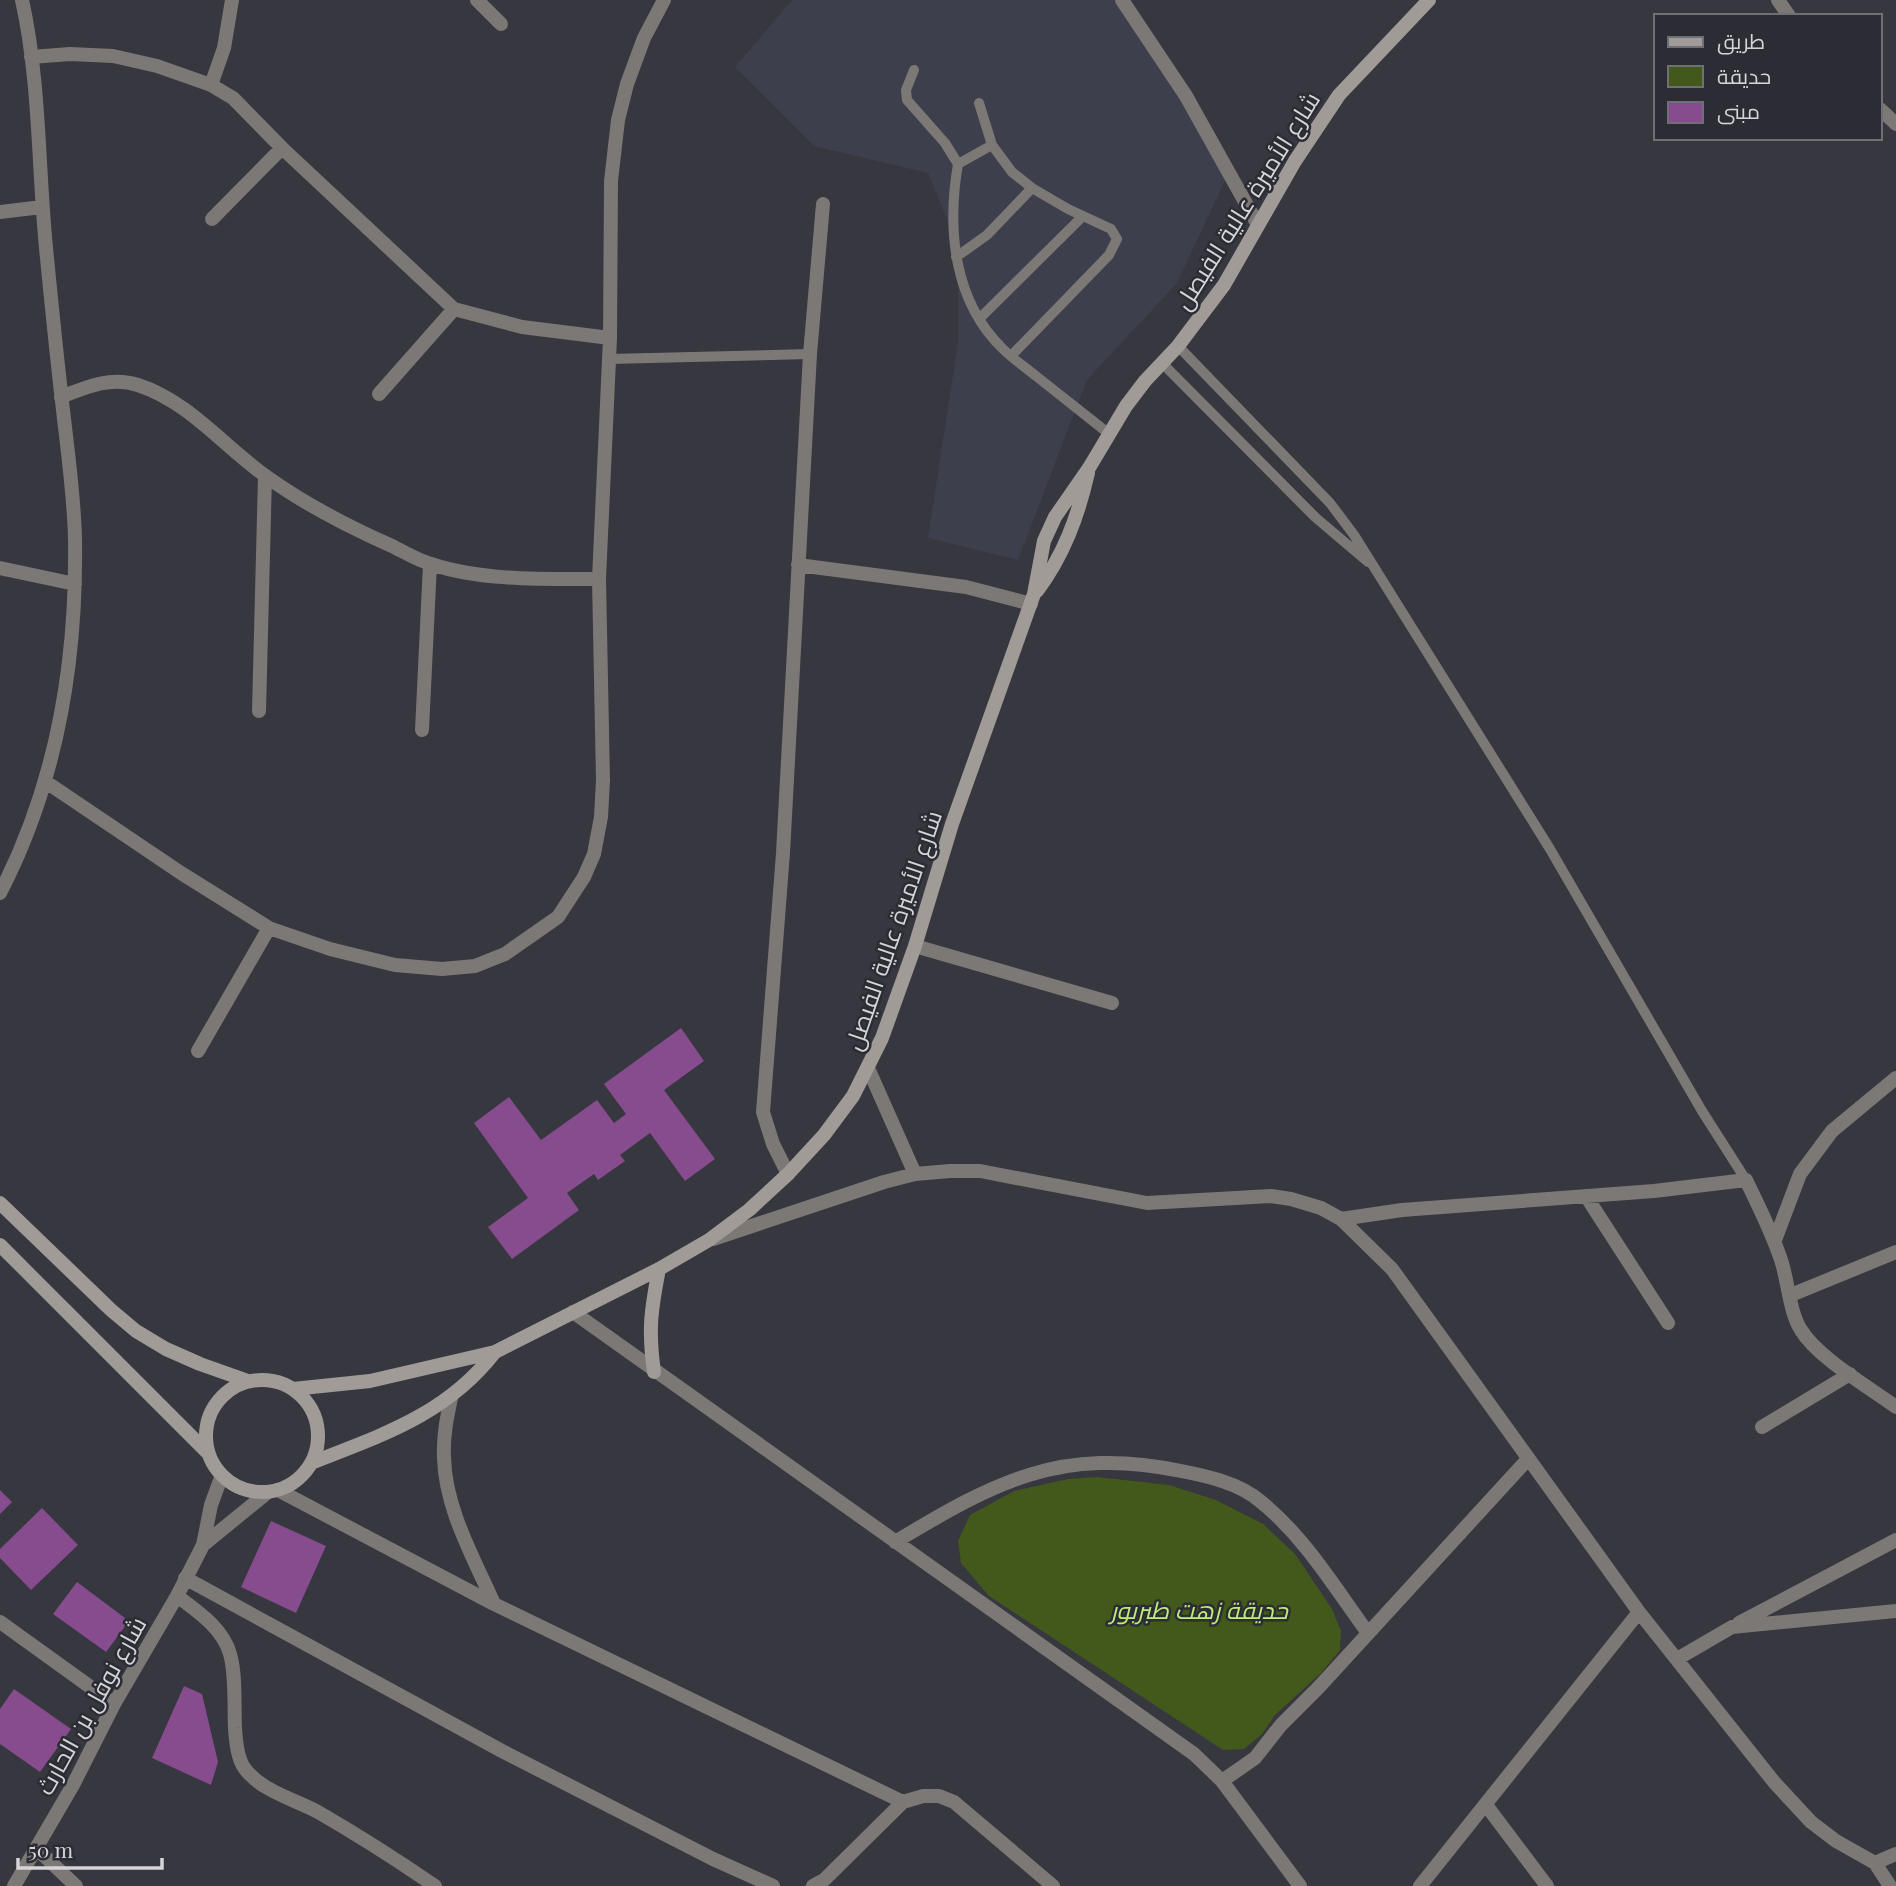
<svg xmlns="http://www.w3.org/2000/svg" width="1896" height="1886" viewBox="0 0 1896 1886" font-family="'Playfair Display',Cairo,serif">
	<rect width="100%" height="100%" fill="#36373f"/>
	<path fill="#3e3f4d" d="M792 0H1118L1230 170 1177 283 1087 380 1018 560 928 538 958 342V246L928 173 814 146 735 67Z"/>
	<path fill="#43591c" d="M1097 1477 1169 1485 1216 1500 1263 1524 1295 1554 1332 1609 1341 1631 1340 1650 1321 1673 1275 1715 1262 1734 1244 1749 1223 1750 989 1596 961 1563 958 1541 970 1515 1014 1491 1068 1479Z"/>
	<path fill="#864c8e" d="M681 1028 704 1061 664 1090 715 1159 685 1181 650 1133 620 1155 625 1161 598 1180 594 1174 567 1193 579 1210 512 1259 488 1227 528 1198 474 1123 509 1097 541 1140 597 1100 614 1123 626 1114 604 1084Z
		M0 1490 12 1502 0 1514Z
		M42 1508 78 1545 31 1590 0 1558V1549Z
		M271 1521 326 1546 296 1613 241 1587Z
		M77 1582 129 1621 106 1652 53 1614Z
		M184 1686 202 1694 218 1762 211 1785 152 1758Z
		M14 1689 71 1729 40 1772 0 1744V1709Z"/>
	<g fill="none" stroke-linecap="round" stroke-linejoin="round">
		<path stroke="#7b7875" stroke-width="10" d="M914 70 906 90 907 100 945 143 958 164C947 228 953 301 1003 349 1013 359 1025 367 1036 376 1060 395 1084 414 1108 433
			M979 103 992 145 1012 172 1032 188 1068 209 1111 229 1117 239 1109 255 1011 356
			M958 164 992 145
			M956 257 987 235 1032 188
			M979 319 1083 216
			M1178 346 1330 503 1354 535 1550 849 1702 1111 1746 1180
			M609 359 810 354
			M1162 363 1315 517 1368 562"/>
		<path stroke="#7b7875" stroke-width="14" d="M477 0 501 24
			M1122 0 1186 96 1258 225
			M1778 0 1789 16
			M31 57 70 54 113 56 157 66 211 85 233 98 282 148 454 309 522 327 610 338
			M211 85 224 48 232 0
			M1880 109 1896 124
			M0 212 42 207
			M212 219 282 148
			M379 394 454 309
			M61 397C86 387 111 376 138 385 190 402 224 447 267 477 306 505 349 527 392 546 404 552 417 560 431 564 482 581 545 579 599 579
			M798 565 966 587 1031 604
			M0 568 75 584
			M259 711 265 476
			M422 730 430 564
			M46 782 181 873 269 928 330 949 395 965 442 969 475 966 505 954 558 917 584 877 594 854 601 817 603 780 599 579 610 338 611 181 618 120 627 84 644 38 664 0
			M0 893C57 783 77 663 75 539 74 493 67 447 62 401 56 350 51 299 46 248 38 166 40 81 22 0
			M915 946 1112 1003
			M198 1051 269 928
			M868 1068 915 1174
			M788 1174 773 1144 763 1112 783 853 810 354 823 204
			M1586 1196 1668 1323
			M1341 1219 1402 1210 1654 1191 1746 1180C1759 1207 1773 1234 1782 1263 1788 1283 1790 1313 1801 1330 1818 1358 1869 1387 1896 1407
			M713 1239 884 1182 915 1174 950 1171H980L1147 1203 1271 1196 1291 1199 1321 1208 1341 1219 1392 1269 1639 1612 1774 1782 1811 1822 1836 1841 1875 1863 1896 1854
			M1775 1240 1800 1174 1832 1131 1896 1078
			M1791 1295 1896 1252
			M573 1312 1194 1754 1222 1781 1300 1886
			M451 1398C447 1417 443 1436 444 1457 445 1509 474 1558 494 1604
			M1762 1427 1850 1374
			M278 1490 494 1604 903 1802
			M895 1542C995 1482 1060 1446 1181 1471 1207 1476 1239 1483 1260 1501 1304 1536 1335 1588 1368 1633
			M203 1545 268 1492
			M185 1578 502 1751 713 1859 773 1886
			M177 1596C197 1611 223 1628 230 1654 236 1674 234 1706 235 1728 236 1741 237 1758 245 1769 263 1792 294 1799 318 1812 358 1835 397 1860 435 1886
			M0 1622 114 1704
			M1739 1623 1896 1540
			M1677 1659 1732 1627 1896 1611
			M1222 1781 1255 1758 1281 1725 1319 1687 1528 1459
			M1486 1805 1547 1886
			M37 1849 76 1886
			M1875 1863 1890 1886
			M14 1886 73 1785 114 1704 177 1596 203 1545 211 1505 222 1475
			M813 1886 824 1880 903 1802 923 1796H939L954 1802 1053 1886
			M1420 1886 1639 1612"/>
		<path stroke="#a09b97" stroke-width="14" d="M1037 591C1064 555 1078 516 1088 473
			M0 1203 111 1310 136 1331 166 1349 200 1364 248 1381
			M0 1245 208 1453
			M654 1372C648 1330 651 1310 659 1269
			M206 1436a56 56 0 1 1 112 0a56 56 0 1 1-112 0Z
			M293 1389 370 1381 495 1352 659 1269 709 1240 749 1210 788 1174 824 1135 853 1096 882 1038 915 946 952 824 1034 594 1044 541 1055 517 1089 468 1126 406 1145 381 1178 346 1224 285 1295 161 1339 95 1429 0
			M311 1463C382 1435 446 1415 495 1352"/>
	</g>
	<g text-anchor="middle" dominant-baseline="central" stroke-width="5" stroke-linejoin="round" paint-order="stroke">
		<g font-size="24" fill="#d4d4d9" stroke="#2c2d34">
			<text transform="translate(1246 200) rotate(-58)">شارع الأميرة عالية الفيصل</text>
			<text transform="translate(892 930) rotate(-71)">شارع الأميرة عالية الفيصل</text>
			<text transform="translate(90 1705) rotate(-61)">شارع نوفل بن الحارث</text>
		</g>
		<g font-size="24" font-style="italic" fill="#beec7a" stroke="#2c2d34">
			<text x="1199" y="1609">حديقة زهت طبربور</text>
		</g>
	</g>
	<rect x="1654" y="14" width="228" height="126" fill="#2c2d34" stroke="#6f7076" stroke-width="2"/>
	<rect x="1668" y="37" width="35" height="10" fill="#a09b97" stroke="#6f7076" stroke-width="2"/>
	<text x="1717" y="49" font-size="21" fill="#d4d4d9">طريق</text>
	<rect x="1668" y="66" width="35" height="21" fill="#43591c" stroke="#6f7076" stroke-width="2"/>
	<text x="1717" y="84" font-size="21" fill="#d4d4d9">حديقة</text>
	<rect x="1668" y="102" width="35" height="21" fill="#864c8e" stroke="#6f7076" stroke-width="2"/>
	<text x="1717" y="119" font-size="21" fill="#d4d4d9">مبنى</text>
	<path d="M18 1858v10h144v-10" fill="none" stroke="#d4d4d9" stroke-width="3.5"/>
	<text x="28" y="1858" font-size="21" fill="#d4d4d9" stroke="#2c2d34" stroke-width="5" paint-order="stroke">50 m</text>
</svg>
